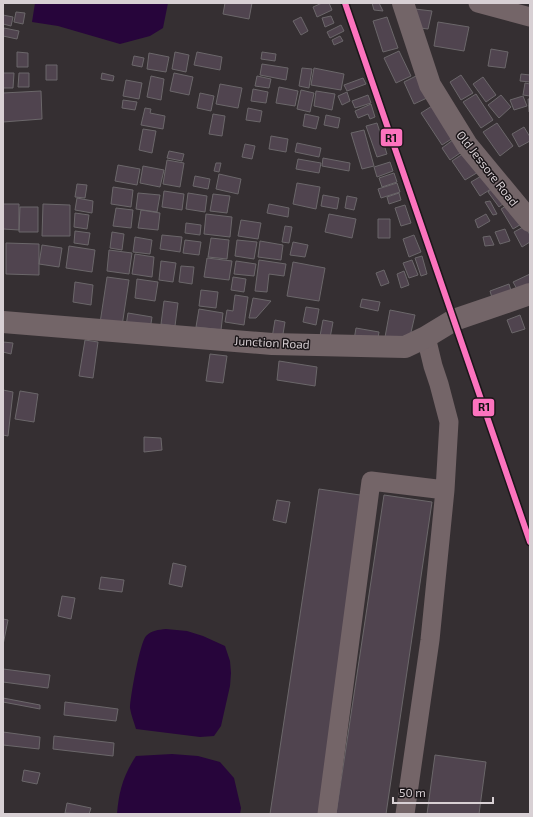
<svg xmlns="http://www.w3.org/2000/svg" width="533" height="817" viewBox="0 0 533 817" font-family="'Exo 2',sans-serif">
	<rect width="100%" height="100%" fill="#352f32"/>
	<path fill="#27053b" d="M35 3H168L163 28 150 36 120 44 58 26 32 22Z
		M166 629 187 631 203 636 225 646 230 661 231 673 230 686 221 726 214 736 200 737 136 729C134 722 131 715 130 708 130 698 140 642 146 636 152 630 158 630 166 629Z
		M172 754 198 756 220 762 234 778 241 808 240 814H117C119 791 123 776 136 756Z"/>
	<path fill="#50444f" stroke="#6b676a" d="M225 3H252L249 19 223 14Z
		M322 3H329L332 10 317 17 313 7Z
		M372 3H379L383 11 374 10Z
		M415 9 432 11 428 29 412 27Z
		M16 12 25 13 23 24 14 22Z
		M3 15 13 17 11 26 3 24Z
		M331 16 334 23 325 27 322 18Z
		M301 17 308 31 301 35 293 21Z
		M387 17 398 48 383 52 373 21Z
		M438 22 469 27 464 51 434 46Z
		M341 25 344 31 330 38 327 32Z
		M4 28 19 31 17 39 3 36Z
		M340 36 343 41 334 45 332 40Z
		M491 49 508 52 505 68 488 66Z
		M399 51 411 76 396 83 384 58Z
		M17 52 28 53V67H17Z
		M175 52 189 55 186 72 172 69Z
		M197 52 222 57 220 70 194 65Z
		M262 52 276 54 275 61 261 59Z
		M149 53 169 57 166 72 147 69Z
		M134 56 144 58 142 67 132 65Z
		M262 64 288 68 286 80 260 75Z
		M46 65H57V80H46Z
		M302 68 312 69 309 88 299 86Z
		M314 68 344 74 341 90 311 85Z
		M3 73H14L13 88H3Z
		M19 73H29V87H18Z
		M102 73 114 76 113 81 101 79Z
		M174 73 193 77 189 95 170 91Z
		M521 74 530 75V82L520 81Z
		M461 75 473 93 461 100 450 82Z
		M151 76 164 79 161 100 147 97Z
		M257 76 271 79 269 88 255 86Z
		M416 76 427 98 414 104 404 82Z
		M483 77 496 95 486 102 473 84Z
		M363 78 366 84 347 91 344 85Z
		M126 80 142 83 139 99 123 96Z
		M525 83 530 84V96L523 95Z
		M220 84 242 88 238 108 216 104Z
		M279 87 298 91 295 106 276 103Z
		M253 89 268 92 266 103 251 101Z
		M301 90 314 93 310 112 297 109Z
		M41 91 42 119 3 122V93Z
		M316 91 335 94 332 110 314 106Z
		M347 92 350 101 342 105 338 96Z
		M200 93 214 96 211 111 197 108Z
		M476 94 493 120 481 128 463 102Z
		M368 95 371 103 355 108 352 101Z
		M501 95 511 107 499 118 488 105Z
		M523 96 527 106 514 110 510 100Z
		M528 99H530V113L529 112Z
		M123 100 137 102 135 110 122 108Z
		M371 104 375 117 370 119 368 114 358 118 355 111Z
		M432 106 453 138 442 145 421 113Z
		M145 108 151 109 150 113 165 116 163 129 141 125Z
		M248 108 262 111 260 122 246 120Z
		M213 114 225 116 222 136 209 134Z
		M305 114 319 117 316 129 303 126Z
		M326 115 340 118 338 128 324 125Z
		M377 123 387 154 377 157 366 126Z
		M497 123 513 146 500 156 483 132Z
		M524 127 530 137V141L519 147 512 134Z
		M143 129 156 131 152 153 139 150Z
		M364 130 374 166 362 169 351 133Z
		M271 136 288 139 286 152 269 149Z
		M457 137 466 149 450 160 442 148Z
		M297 143 321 148 319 157 295 152Z
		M245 144 255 146 252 159 242 157Z
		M169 151 184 154 182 161 167 158Z
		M467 151 480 171 465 180 452 161Z
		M323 158 350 163 349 171 322 166Z
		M298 159 321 163 319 173 296 169Z
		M167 160 184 163 180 187 163 184Z
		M390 162 393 171 377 177 374 167Z
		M216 163H221L219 172 214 171Z
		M118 165 140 169 137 185 115 181Z
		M143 166 164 170 160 187 140 183Z
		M394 173 397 182 382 187 379 178Z
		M219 174 241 179 238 194 216 189Z
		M483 175 491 189 480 196 471 182Z
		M195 176 210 179 208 189 193 186Z
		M297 183 320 187 316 209 293 204Z
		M397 183 400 192 381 198 378 189Z
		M77 184 87 185 85 198 75 197Z
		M113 187 133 190 131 207 111 204Z
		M493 188 504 203 499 207 488 192Z
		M164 191 184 194 182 210 162 207Z
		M138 193 160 195 157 212 136 209Z
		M188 193 207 196 205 212 186 209Z
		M399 193 401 200 389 204 387 197Z
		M213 194 230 196 227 213 210 211Z
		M323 195 339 198 337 209 321 206Z
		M347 196 357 198 354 210 345 208Z
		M77 198 93 201 92 213 75 210Z
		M490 201 497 214 493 215 485 202Z
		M511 203 523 223 513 229 501 209Z
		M3 204H19V230L3 229Z
		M43 204 70 205V236H42Z
		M269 204 289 208 288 217 267 213Z
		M405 205 411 223 401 226 395 208Z
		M20 207H38V232H19Z
		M116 208 133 210 131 228 113 226Z
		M141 210 160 213 158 230 138 228Z
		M75 213 89 215 87 229 74 227Z
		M206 214 232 217 230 237 204 234Z
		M329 214 356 219 352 238 325 232Z
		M486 214 490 221 478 228 475 220Z
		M378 219H390V238H378Z
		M241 220 261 223 258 239 238 236Z
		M186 223 201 225 200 235 185 233Z
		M285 226 292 227 289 243 282 242Z
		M525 226 530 235V242L522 247 514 232Z
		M505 229 510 241 500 244 495 232Z
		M75 231 90 233 88 245 74 243Z
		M112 232 124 234 122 250 110 248Z
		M162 235 182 237 180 252 160 249Z
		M414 235 421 252 409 257 403 239Z
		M490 236 494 245 485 246 483 237Z
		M135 237 152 240 150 254 133 252Z
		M211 238 229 240 227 259 208 257Z
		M185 240 201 242 199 255 183 253Z
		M237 240 257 242 254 259 235 256Z
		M260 241 283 245 281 260 258 257Z
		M293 242 308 245 305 257 290 255Z
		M6 243 39 244V275L6 274Z
		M42 245 62 248 59 267 39 264Z
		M69 246 95 250 92 272 66 268Z
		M109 250 132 253 129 274 107 271Z
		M135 254 154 257 152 277 132 274Z
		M422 256 427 274 421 276 415 258Z
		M207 258 232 261 229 280 204 277Z
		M259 260 286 264 284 276 269 274 267 292 255 291Z
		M412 260 418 275 409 278 403 263Z
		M161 261 176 263 173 282 159 280Z
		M236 261 256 264 254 276 234 274Z
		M293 262 325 268 319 301 287 296Z
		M181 266 194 267 192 284 179 282Z
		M384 270 389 283 381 286 376 273Z
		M404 271 409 285 401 288 397 274Z
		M530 274V291L521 296 513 282Z
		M107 277 129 280 122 326 100 323Z
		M233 277 246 279 244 292 231 290Z
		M137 279 158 282 155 301 135 298Z
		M75 282 93 285 91 305 73 302Z
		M509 284 512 294 493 301 490 291Z
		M201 290 218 292 216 308 199 306Z
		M235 295 248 297 244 325 225 322 227 310 233 311Z
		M253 298 271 301 256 318H249Z
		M362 299 380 302 378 311 360 307Z
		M164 301 178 303 175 326 161 324Z
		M306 307 319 309 316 325 303 322Z
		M199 309 223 313 221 330 196 327Z
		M390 310 415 315 409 341 385 337Z
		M128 313 152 317 150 330 126 326Z
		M520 315 525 329 512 333 507 320Z
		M275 320 285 322 282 340 272 338Z
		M323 320 333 322 330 338 320 336Z
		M356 328 379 332 377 344 354 340Z
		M85 340 98 342 93 378 79 376Z
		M3 342 13 343 11 354 3 352Z
		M210 354 227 356 223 383 206 381Z
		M279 361 317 367 315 386 277 380Z
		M3 390 13 392 8 436 3 435Z
		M20 391 38 394 34 422 15 419Z
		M144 437 161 438 162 450 144 452Z
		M319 489 367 496 319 814H270Z
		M384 495 432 502 386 814H336Z
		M277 500 290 502 286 523 273 520Z
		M173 563 186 566 182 587 169 584Z
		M101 577 124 580 122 592 99 589Z
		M62 596 75 598 71 619 58 616Z
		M3 619 8 620 3 645Z
		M3 669 50 675 48 688 3 682Z
		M3 698 40 705V709L3 702Z
		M65 702 118 709 116 721 64 715Z
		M3 732 40 737 39 749 3 745Z
		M54 736 114 743 113 756 53 749Z
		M435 755 486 762 479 814H427Z
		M24 770 40 773 37 784 22 781Z
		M67 803 91 808 89 814 65 813Z"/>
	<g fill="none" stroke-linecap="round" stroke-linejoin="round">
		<path stroke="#746568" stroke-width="19" d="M478 3 530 17
			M327 814 371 481 445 490
			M405 814 430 640 445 490 449 422 439 384 433 366 426 337"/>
		<path stroke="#736568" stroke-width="22" d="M403 3 430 85 467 145 530 221
			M3 322 272 344 405 347 426 337 454 320 530 294"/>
		<defs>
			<path id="rail-1" d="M345 3 530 542"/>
		</defs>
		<use href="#rail-1" stroke="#1b1619" stroke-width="9"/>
		<use href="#rail-1" stroke="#fc73be" stroke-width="6"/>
	</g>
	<g text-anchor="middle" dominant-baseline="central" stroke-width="3" stroke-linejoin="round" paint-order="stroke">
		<g font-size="12" fill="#d8d0d4" stroke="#1b1619">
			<text transform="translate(488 168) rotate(52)">Old Jessore Road</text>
			<text transform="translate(272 342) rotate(3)">Junction Road</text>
		</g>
	</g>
	<g stroke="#1b1619" stroke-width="1.5">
		<rect x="380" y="128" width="23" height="19" rx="4" fill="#fc73be"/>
		<rect x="472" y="398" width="23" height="19" rx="4" fill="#fc73be"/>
	</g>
	<g font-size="11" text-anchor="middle" font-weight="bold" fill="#111">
		<text x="391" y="142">R1</text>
		<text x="484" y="411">R1</text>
	</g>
	<rect width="533" height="817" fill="none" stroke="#d8d0d4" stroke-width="8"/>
	<path d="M393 797v6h100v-6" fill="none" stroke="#d8d0d4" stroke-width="2"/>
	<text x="399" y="797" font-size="12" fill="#d8d0d4" stroke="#1b1619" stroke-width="3" paint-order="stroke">50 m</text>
</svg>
